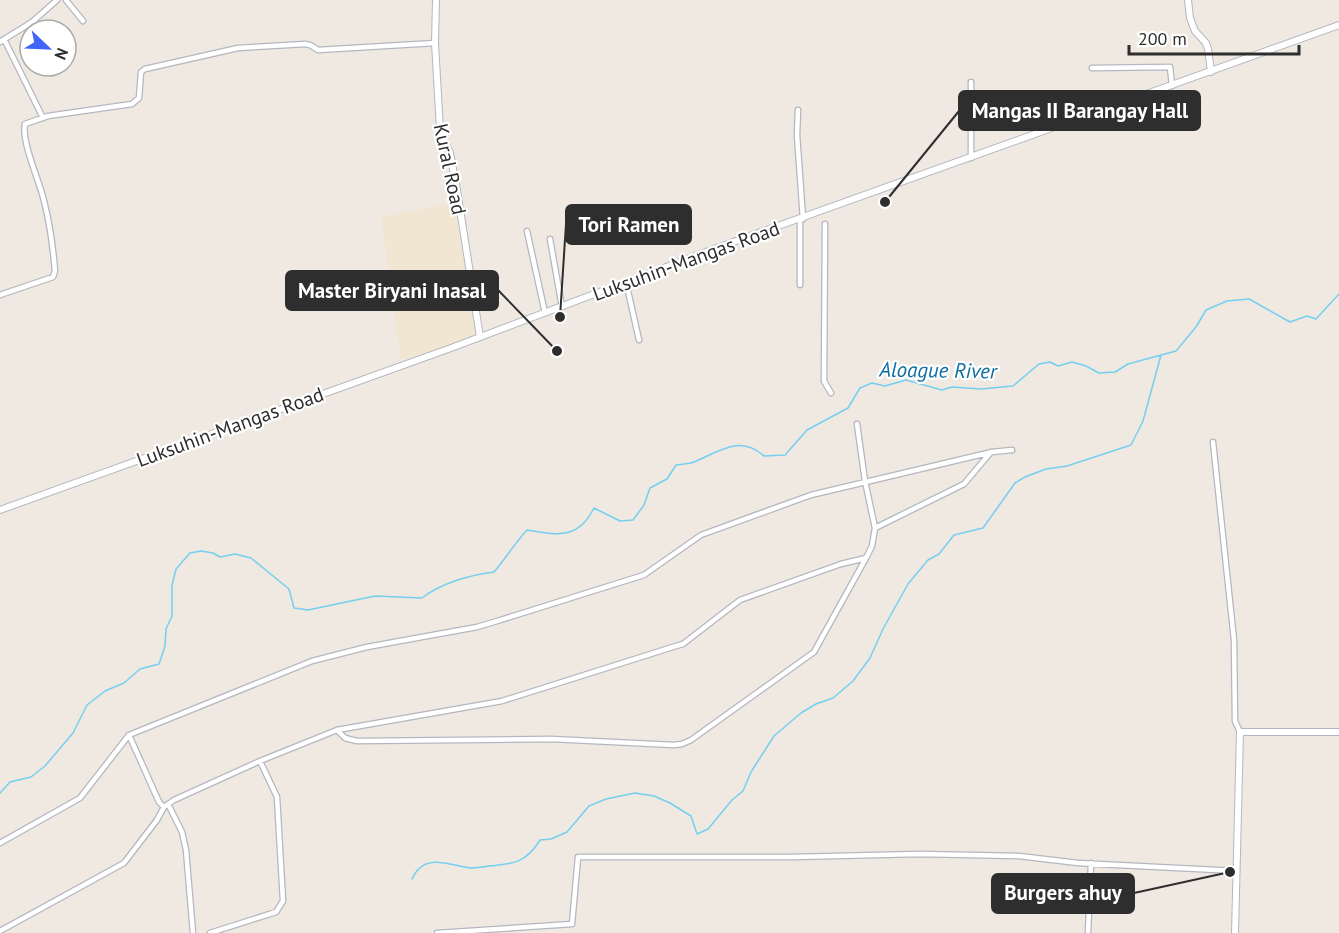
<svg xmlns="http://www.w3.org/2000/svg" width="1339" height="933" viewBox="0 0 1339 933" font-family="'PT Sans',sans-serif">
	<rect width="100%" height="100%" fill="#efe9e1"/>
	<path fill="#f0e6d1" d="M454 203 477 336 401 360 381 217Z"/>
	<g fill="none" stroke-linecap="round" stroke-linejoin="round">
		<path stroke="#75cff0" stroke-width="1.5" d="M0 793 10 782 31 777 45 766 73 733 87 705 105 691 124 683 140 669 159 664 165 646 166 629 172 616V585L176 569 190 553 201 551 213 553 220 557 235 554 251 558 289 589 294 608 308 610 375 596 422 598C441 583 470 575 494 572 506 558 515 543 527 530 558 535 578 540 594 508L620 521 633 520 644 505 650 488 667 479 676 465C682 464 689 464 694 462 719 452 739 434 764 456L785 455 807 430 848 408 860 388 872 383 885 386 906 380 942 390 952 387 981 389 1013 386 1039 364 1050 362 1058 366 1072 362 1086 366 1099 373 1115 372 1128 364 1176 351 1196 327 1206 310 1227 301 1249 299 1290 322 1307 316 1316 319 1339 294
			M412 879C424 852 448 865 470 868 476 868 483 867 489 866 513 864 526 863 540 840L551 839 567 832 589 806 606 799 635 793 654 796 670 803 691 816 697 834 708 829 732 800 743 791 751 772 774 736 801 713 816 704 833 698 853 681 870 658 883 629 908 584 928 560 939 554 954 535 983 528 1015 483 1025 477 1046 469 1067 466 1131 445 1143 421 1161 355"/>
		<defs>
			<path id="street" d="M66 0 83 21
				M34 20 41 30
				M4 39 43 118
				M0 42 32 22 57 0
				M1092 68 1170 67 1172 86
				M798 110 797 135 803 219
				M971 158V82
				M800 220V285
				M825 224 824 381 831 393
				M527 231 545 313
				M550 239 562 307
				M626 282 639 340
				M0 295 53 277 55 271C53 247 50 224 44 201 40 182 21 142 25 124L48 116 132 104 139 98 141 72 145 69 238 48 305 44 310 45 318 50 435 43
				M1213 442 1234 640 1235 721 1240 732
				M875 528 964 484 991 452
				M337 730 345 738 357 741 551 739 674 745 682 744 691 740 814 652 866 558 872 546 875 528 865 481 857 424
				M129 735 159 802 164 807
				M168 804 182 832 186 850 193 933
				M0 843 80 798 129 735 312 661 367 647 477 627 494 622 644 575 701 535 811 495 992 452 1012 450
				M0 931 124 863 157 820 164 807 174 800 260 761 337 730 502 701 676 646 683 644 740 600 841 564 866 558
				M210 933 276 912 283 901 277 797 260 761
				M437 933 572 924 578 857H792L920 854 1019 856 1078 863 1237 871
				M1088 933 1091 863"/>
			<path id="secondary" d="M436 0 435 43 440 130 450 153 457 190 480 337
				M1188 0 1190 18 1195 31 1206 43 1208 49 1211 72
				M0 510 451 348 714 249 1339 25
				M1235 933 1240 732H1339"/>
		</defs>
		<use href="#street" stroke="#b4b7c1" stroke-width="7"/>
		<use href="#secondary" stroke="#b4b7c1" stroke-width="8"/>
		<use href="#street" stroke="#fff" stroke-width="4.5"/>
		<use href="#secondary" stroke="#fff" stroke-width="6"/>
	</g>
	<g text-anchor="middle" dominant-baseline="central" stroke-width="4.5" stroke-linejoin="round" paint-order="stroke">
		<g font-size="20" fill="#2e2e2e" stroke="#fff">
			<text transform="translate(450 169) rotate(78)">Kural Road</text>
			<text transform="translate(686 261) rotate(-20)">Luksuhin-Mangas Road</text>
			<text transform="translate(230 427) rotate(-20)">Luksuhin-Mangas Road</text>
		</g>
		<g font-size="21" font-style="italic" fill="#0d6fa3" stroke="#fff">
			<text transform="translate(938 370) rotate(1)">Aloague River</text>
		</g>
	</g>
	<path fill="none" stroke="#2e2e2e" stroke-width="2" d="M885 202L959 111M560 317L566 224M557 351L498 290M1230 872L1134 893"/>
	<g fill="#2e2e2e" stroke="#fff" stroke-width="2">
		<circle cx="885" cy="202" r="6"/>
		<circle cx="560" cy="317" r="6"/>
		<circle cx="557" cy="351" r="6"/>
		<circle cx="1230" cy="872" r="6"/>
	</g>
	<g fill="#2e2e2e" stroke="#2e2e2e" stroke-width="2">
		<rect x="959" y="91" width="241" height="39" rx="6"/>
		<rect x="566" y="205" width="125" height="39" rx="6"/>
		<rect x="286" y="271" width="212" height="39" rx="6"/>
		<rect x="992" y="874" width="142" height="39" rx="6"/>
	</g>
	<g font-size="21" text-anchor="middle" font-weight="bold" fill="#fff">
		<text x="1080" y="118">Mangas II Barangay Hall</text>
		<text x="629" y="232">Tori Ramen</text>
		<text x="392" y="298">Master Biryani Inasal</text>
		<text x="1063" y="900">Burgers ahuy</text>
	</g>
	<g transform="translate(48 48) rotate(113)"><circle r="28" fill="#ffffff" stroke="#ababab" stroke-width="1.5"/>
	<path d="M0-4.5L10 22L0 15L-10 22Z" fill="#4264fb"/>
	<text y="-9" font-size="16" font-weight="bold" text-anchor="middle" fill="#2e2e2e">N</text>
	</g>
	<path d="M1129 45v9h170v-9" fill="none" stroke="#2e2e2e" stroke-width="3"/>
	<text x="1138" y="45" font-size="18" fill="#2e2e2e" stroke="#ffffff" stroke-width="4.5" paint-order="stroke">200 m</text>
</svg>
